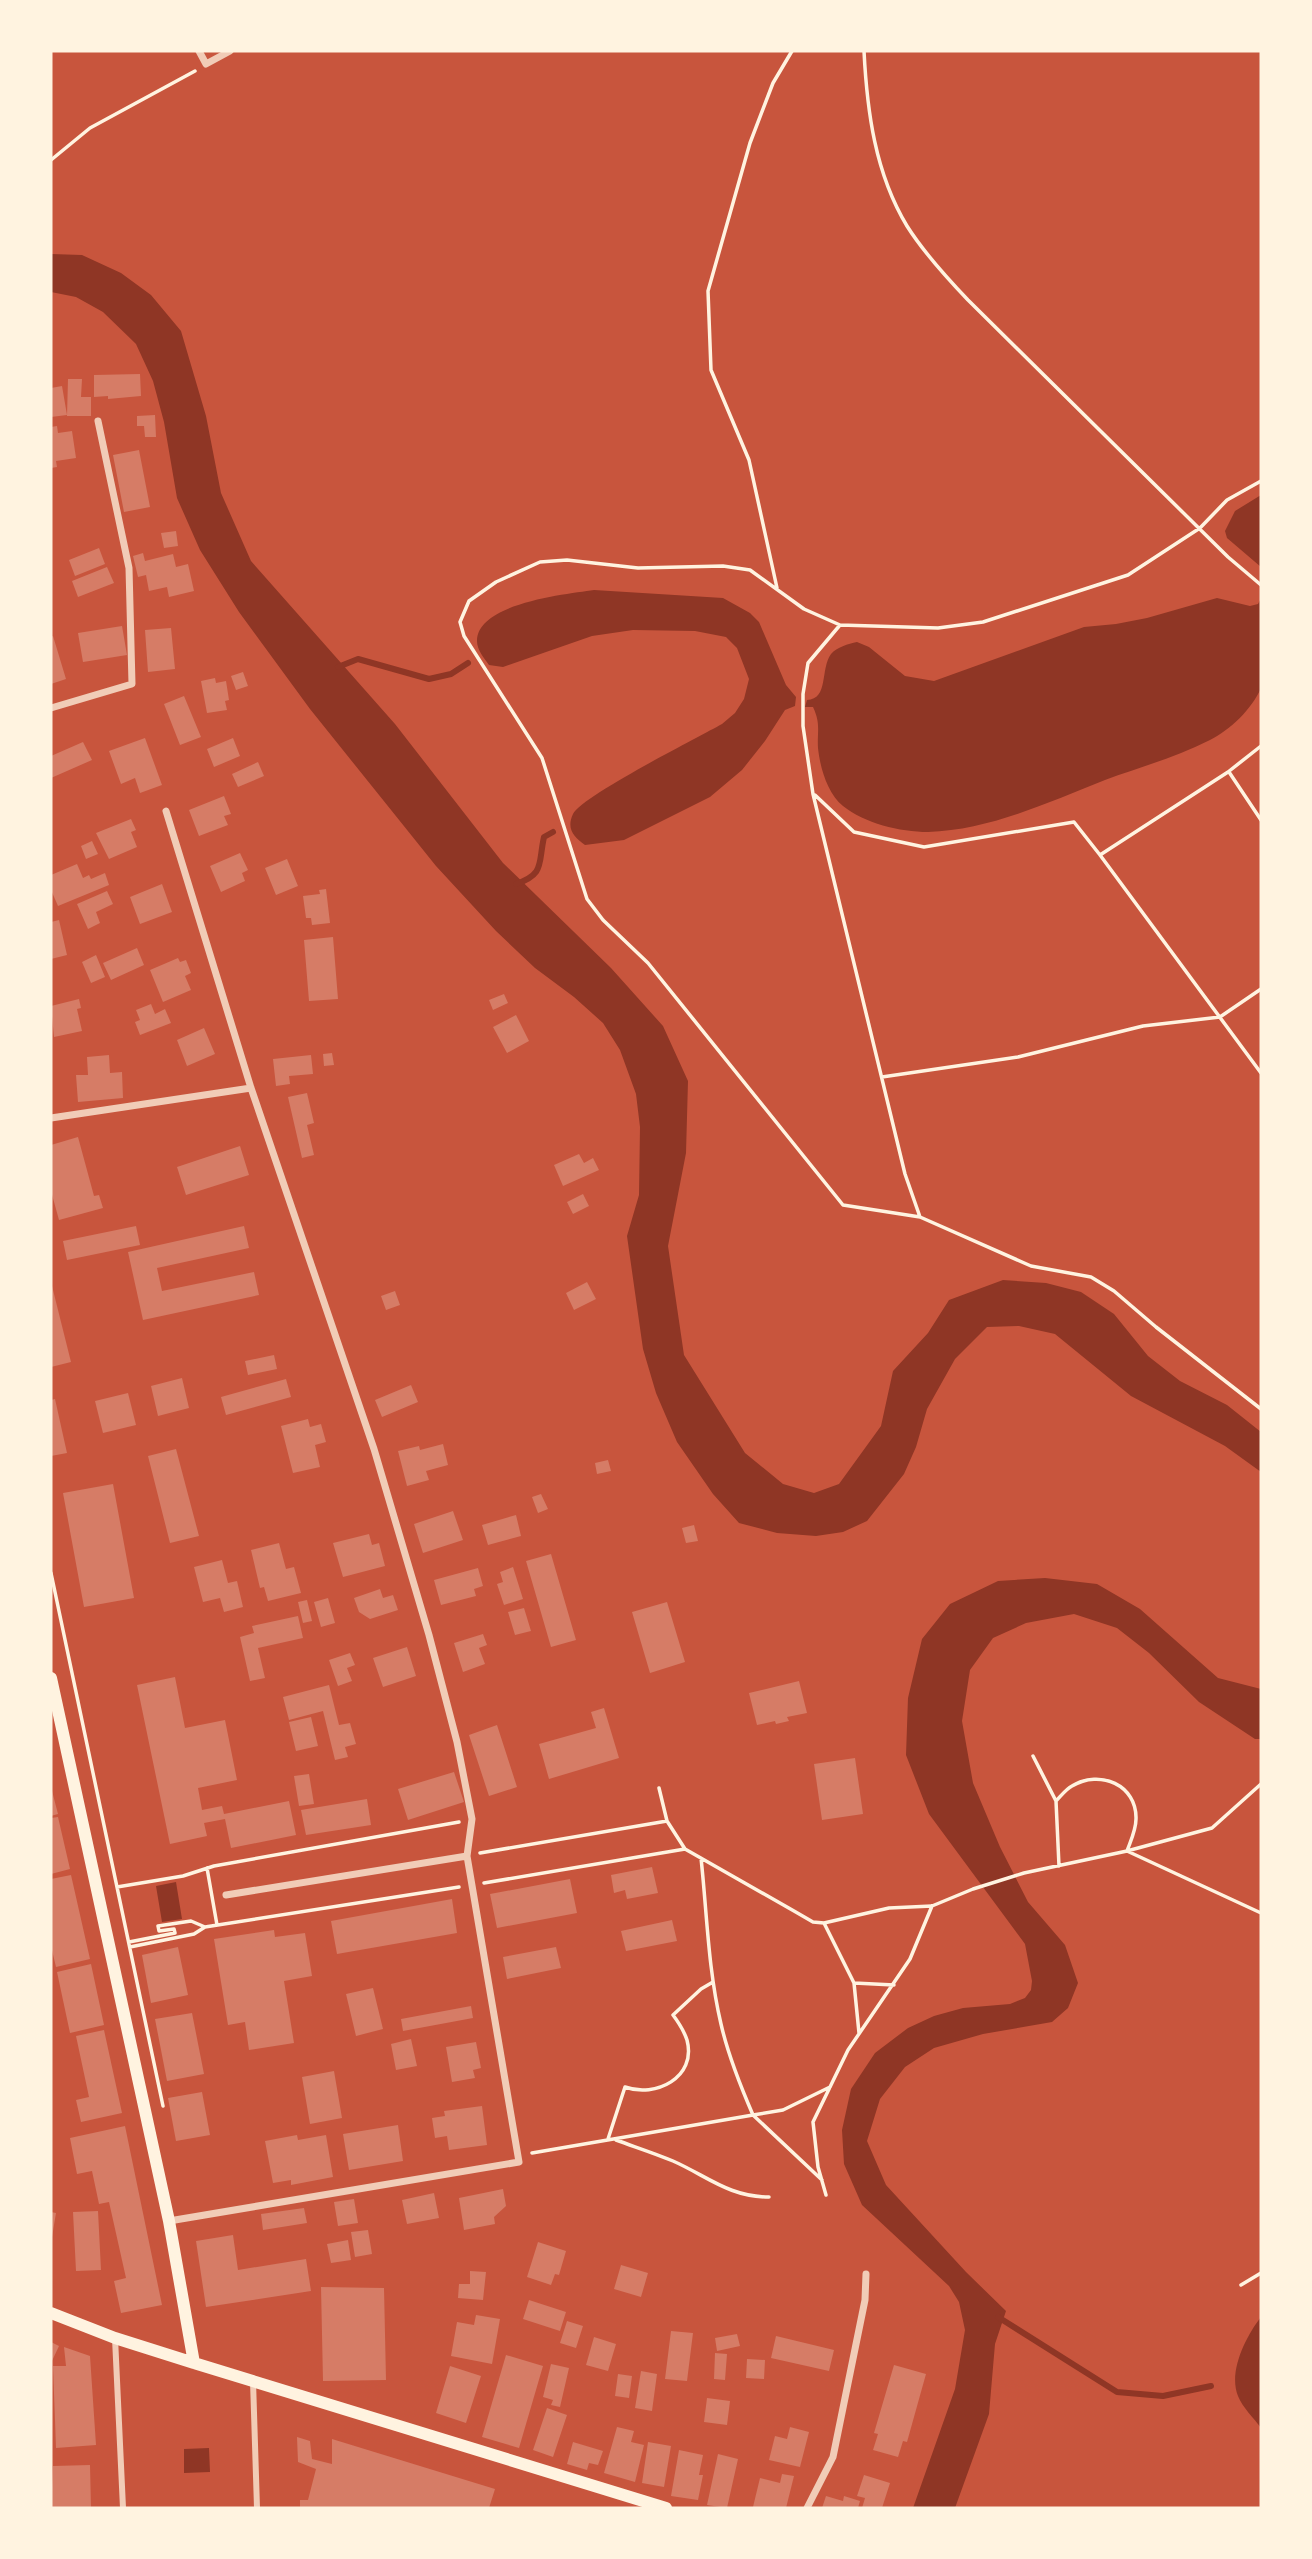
<svg xmlns="http://www.w3.org/2000/svg" width="1312" height="2559" viewBox="0 0 1312 2559" font-family="Helvetica,sans-serif">
	<rect width="100%" height="100%" fill="#c8553d"/>
	<path fill="#8f3625" d="M51 254 82 255 121 273 151 295 181 331 206 416 221 493 251 561 395 724 503 863 611 968 663 1026 688 1081 686 1153 668 1246 684 1355 745 1453 783 1484 814 1493 839 1484 881 1426 893 1371 928 1333 949 1300 1003 1280 1046 1283 1081 1292 1114 1314 1148 1356 1180 1381 1227 1405 1261 1432V1472L1225 1446 1131 1396 1055 1334 1019 1326 987 1327 955 1359 927 1409 916 1447 904 1474 867 1521 843 1532 816 1536 777 1533 739 1523 713 1494 677 1442 656 1393 643 1349 627 1236 639 1195 640 1127 636 1094 620 1050 603 1023 574 997 535 968 496 931 436 866 310 709 239 612 200 550 177 498 164 422 153 381 136 344 103 312 76 297 51 292Z
		M1261 495V567L1227 538 1225 531 1235 511Z
		M594 590 723 598 750 613 759 622 786 685 796 697 795 706 785 710 765 741 742 770 710 797 624 840 585 845C574 837 566 829 573 814 582 796 697 738 722 724L735 713 744 699 749 679 737 648 726 637 695 631 633 630 592 636 503 667 489 665C484 658 477 650 477 641 477 603 567 594 594 590Z
		M1217 598 1250 606 1258 604 1261 598V688C1252 709 1230 730 1210 740 1177 757 1140 767 1105 780 1049 802 990 830 928 832 900 832 864 823 843 806 827 793 820 767 818 748 817 731 821 724 813 707H805L807 700C829 699 820 669 831 654 837 647 848 644 857 642L869 647 905 676 934 681 1084 627 1116 624 1147 618Z
		M1045 1578 1097 1584 1140 1609 1218 1678 1261 1689V1739H1255L1199 1702 1149 1653 1117 1628 1074 1614 1026 1623 993 1638 970 1670 962 1721 973 1783 1000 1847 1028 1902 1065 1945 1078 1983 1068 2008 1052 2022 983 2034 934 2048 905 2067 880 2099 867 2141 886 2185 966 2272 1006 2311 995 2344 989 2414 955 2508H913L955 2389 965 2330 959 2302 949 2286 862 2205 844 2164 842 2130 851 2089 875 2053 908 2028 934 2016 963 2008 1010 2004 1025 1998 1031 1990 1032 1981 1025 1944 929 1814 906 1755 908 1698 922 1639 950 1604 998 1581Z
		M176 1882 182 1919 162 1922 156 1886Z
		M1261 2317V2428C1254 2418 1242 2407 1238 2396 1228 2372 1246 2336 1261 2317Z
		M209 2448 210 2472 184 2473V2449Z"/>
	<g fill="none" stroke-linecap="round" stroke-linejoin="round">
		<path stroke="#8f3625" stroke-width="6" d="M338 667 358 659 429 679 451 674 468 663
			M516 884C545 874 538 864 544 837L553 832
			M998 2317 1117 2392 1163 2396 1211 2386"/>
	</g>
	<path fill="#d67c66" d="M140 374 141 396 108 399V396L94 397V375Z
		M68 379H82L81 397H91V416H67Z
		M62 386 67 415 51 417V388Z
		M155 415 156 437H145L144 426H137V416Z
		M57 426 58 433 72 431 76 458 56 461 57 467 51 468V427Z
		M139 450 150 507 124 512 113 455Z
		M176 531 178 546 164 548 161 533Z
		M99 548 105 564 75 576 69 560Z
		M143 553 145 561 173 554 176 567 188 564 194 591 169 597 167 587 149 591 146 575 138 577 133 556Z
		M107 567 114 583 78 597 72 581Z
		M122 626 127 655 83 662 78 633Z
		M171 628 175 669 148 672 145 630Z
		M53 636 66 679 51 684V637Z
		M243 672 248 686 236 690 231 676Z
		M215 678 216 683 226 681 229 700 225 701 227 710 207 713 201 681Z
		M184 696 201 737 180 745 164 704Z
		M145 738 162 785 140 793 135 778 121 784 109 751Z
		M233 738 240 756 214 767 207 749Z
		M83 742 92 760 51 778V756Z
		M258 762 264 776 238 787 232 774Z
		M224 796 231 814 224 816 228 825 199 836 189 810Z
		M131 819 136 830 131 832 137 847 109 859 96 833Z
		M92 841 98 854 86 859 81 846Z
		M240 853 248 870 242 873 245 881 221 892 210 866Z
		M287 859 298 886 276 895 265 868Z
		M77 864 83 878 89 875 91 879 105 873 109 885 58 906 51 890V875Z
		M162 884 172 912 140 924 130 897Z
		M326 889 330 923 312 925 311 918H306L303 896 320 894 319 890Z
		M107 891 113 904 96 912 100 923 88 929 77 904Z
		M59 920 67 955 51 959V922Z
		M333 937 338 999 309 1001 304 940Z
		M137 948 144 965 111 980 103 963Z
		M96 955 105 977 91 983 82 962Z
		M178 958 180 962 186 960 191 973 185 976 191 990 163 1002 150 970Z
		M504 994 508 1003 493 1010 489 1000Z
		M79 999 81 1008 77 1009 82 1031 54 1037 51 1006Z
		M151 1004 155 1014 165 1009 171 1023 140 1035 135 1022 140 1020 136 1010Z
		M516 1015 529 1041 507 1053 493 1027Z
		M204 1028 215 1054 187 1066 177 1040Z
		M332 1053 334 1065 324 1066 323 1054Z
		M109 1055 110 1073 122 1072 123 1098 78 1102 76 1075H88L87 1057Z
		M311 1055 313 1074 289 1076 290 1084 276 1086 273 1059Z
		M307 1093 314 1123 307 1125 314 1155 302 1158 288 1097Z
		M78 1137 94 1196 99 1195 103 1208 59 1220 51 1191V1145Z
		M240 1146 249 1175 186 1195 177 1167Z
		M579 1154 584 1163 593 1158 599 1170 563 1186 554 1165Z
		M583 1194 589 1206 573 1214 567 1202Z
		M136 1226 140 1245 67 1260 63 1241Z
		M244 1226 249 1248 157 1268 162 1291 254 1272 259 1295 143 1320 128 1252Z
		M51 1282 71 1362 51 1367Z
		M587 1282 596 1299 574 1310 566 1293Z
		M395 1291 400 1305 386 1310 381 1296Z
		M274 1355 277 1369 248 1375 245 1361Z
		M182 1378 189 1408 158 1416 151 1386Z
		M286 1379 291 1397 226 1415 221 1397Z
		M411 1385 418 1402 382 1417 375 1400Z
		M128 1393 136 1425 103 1433 95 1401Z
		M55 1399 67 1453 51 1456V1400Z
		M308 1419 310 1427 321 1424 326 1442 315 1445 320 1467 293 1473 281 1426Z
		M443 1444 448 1465 426 1471 429 1480 407 1486 398 1451 419 1446 420 1450Z
		M176 1449 199 1536 170 1543 148 1456Z
		M608 1460 611 1471 597 1474 595 1463Z
		M113 1484 134 1598 84 1607 63 1493Z
		M541 1494 548 1509 538 1513 532 1497Z
		M453 1511 463 1540 423 1553 414 1524Z
		M516 1515 521 1536 488 1545 482 1525Z
		M694 1525 698 1541 686 1543 682 1528Z
		M369 1534 372 1545 379 1543 385 1566 343 1577 333 1543Z
		M279 1543 286 1569 294 1567 301 1593 268 1601 264 1587 260 1588 251 1550Z
		M551 1554 576 1640 551 1647 526 1561Z
		M222 1560 228 1583 237 1581 243 1607 224 1612 220 1598 203 1602 194 1567Z
		M513 1567 523 1599 504 1605 497 1584 503 1582 500 1572Z
		M478 1568 483 1586 474 1589 476 1596 441 1605 434 1580Z
		M380 1589 383 1598 393 1595 398 1610 370 1619 359 1612 354 1598Z
		M328 1598 335 1623 321 1627 314 1602Z
		M307 1600 312 1621 303 1623 298 1602Z
		M667 1602 685 1662 650 1673 632 1612Z
		M524 1608 531 1631 515 1635 508 1612Z
		M298 1616 303 1638 258 1648 265 1678 250 1681 240 1637 254 1633 252 1626Z
		M483 1634 487 1645 479 1648 485 1664 463 1672 454 1643Z
		M407 1647 416 1676 383 1687 373 1658Z
		M350 1653 355 1665 347 1668 352 1681 338 1686 329 1660Z
		M175 1677 185 1728 225 1720 237 1780 198 1788 202 1810 222 1806 224 1814 289 1801 296 1835 231 1848 225 1819 204 1823 207 1836 170 1844 137 1685Z
		M799 1681 807 1713 787 1717 789 1721 776 1724 775 1721 757 1725 749 1693Z
		M329 1685 339 1725 350 1723 356 1744 345 1747 348 1757 335 1760 323 1711 289 1720 283 1697Z
		M604 1708 619 1758 549 1779 539 1744 596 1728 591 1712Z
		M311 1717 318 1746 296 1751 289 1722Z
		M497 1725 517 1787 489 1796 469 1735Z
		M855 1758 863 1814 822 1820 814 1764Z
		M454 1772 464 1802 408 1820 398 1789Z
		M309 1774 314 1804 299 1806 294 1776Z
		M51 1787 58 1814 51 1816Z
		M367 1799 371 1825 306 1835 301 1810Z
		M58 1817 70 1869 51 1874V1818Z
		M652 1867 658 1893 627 1899 625 1890 614 1893 611 1875Z
		M71 1875 90 1959 56 1967 51 1946V1879Z
		M570 1879 577 1913 497 1928 490 1894Z
		M452 1899 457 1933 337 1954 331 1921Z
		M672 1920 677 1941 626 1951 621 1931Z
		M274 1930 275 1937 305 1933 312 1976 284 1981 294 2043 249 2050 245 2022 228 2025 214 1939Z
		M178 1947 188 1995 151 2003 142 1955Z
		M556 1947 561 1968 507 1979 503 1957Z
		M91 1964 104 2025 70 2033 57 1972Z
		M373 1988 383 2029 356 2036 346 1994Z
		M471 2006 473 2018 403 2031 401 2019Z
		M192 2013 204 2074 167 2081 155 2019Z
		M104 2030 122 2113 81 2122 76 2100 89 2097 76 2036Z
		M411 2039 417 2066 396 2070 391 2044Z
		M476 2042 481 2068 473 2070 475 2078 452 2082 446 2047Z
		M334 2071 342 2118 310 2124 302 2077Z
		M202 2092 210 2135 176 2141 168 2098Z
		M482 2106 487 2145 449 2150 447 2136 435 2138 432 2118 445 2116 444 2111Z
		M398 2125 403 2161 349 2170 343 2134Z
		M125 2126 162 2305 121 2313 114 2281 126 2278 109 2202 99 2204 92 2171 77 2174 70 2138Z
		M297 2135 298 2140 326 2135 333 2177 291 2185V2180L273 2183 265 2141Z
		M503 2189 506 2206 494 2217 495 2224 464 2230 459 2198Z
		M434 2193 439 2218 407 2224 402 2200Z
		M354 2199 358 2223 338 2226 334 2202Z
		M304 2208 307 2223 263 2230 261 2214Z
		M98 2211 101 2270 76 2271 73 2212Z
		M51 2212 56 2213 52 2237 51 2236Z
		M368 2230 372 2254 355 2257 351 2232Z
		M233 2235 238 2270 306 2259 311 2291 206 2307 196 2241Z
		M348 2240 351 2260 331 2263 327 2244Z
		M538 2242 566 2251 559 2275 555 2274 551 2285 527 2277Z
		M621 2265 648 2273 641 2297 614 2289Z
		M470 2271 486 2272 483 2300 458 2298 459 2284H470Z
		M321 2287 384 2288 386 2380 323 2381Z
		M529 2300 566 2312 560 2331 523 2319Z
		M476 2315 500 2319 492 2364 451 2356 457 2322 474 2325Z
		M567 2321 583 2326 576 2348 560 2343Z
		M671 2331 693 2333 687 2381 665 2379Z
		M737 2334 740 2346 717 2351 715 2338Z
		M776 2336 834 2350 829 2371 771 2358Z
		M594 2337 616 2344 608 2371 586 2365Z
		M51 2342 59 2346 51 2363Z
		M64 2347 90 2356 96 2445 56 2448 53 2366H66Z
		M715 2353 727 2354 725 2380 714 2379Z
		M506 2355 543 2366 519 2448 482 2437Z
		M747 2359 765 2360 764 2379 746 2378Z
		M551 2364 569 2368 560 2407 551 2405 553 2400 543 2397Z
		M894 2365 926 2374 907 2442 903 2441 898 2457 873 2450 878 2434 874 2433Z
		M450 2366 481 2376 466 2423 436 2413Z
		M641 2371 657 2374 652 2411 635 2408Z
		M618 2374 632 2376 629 2398 615 2396Z
		M707 2398 730 2401 727 2425 704 2422Z
		M547 2408 567 2415 553 2457 533 2450Z
		M617 2427 634 2431 631 2442 644 2445 635 2482 604 2473Z
		M790 2427 809 2432 800 2467 769 2460 775 2436 787 2439Z
		M297 2437 310 2441 312 2459 332 2464V2439L495 2489 489 2508H300V2500H308L316 2469 298 2462Z
		M573 2442 603 2451 598 2465 589 2463 587 2470 567 2464Z
		M648 2442 671 2446 664 2487 642 2483Z
		M679 2450 703 2455 699 2475H703L698 2500 671 2496Z
		M718 2454 738 2459 727 2508 707 2505Z
		M90 2465 91 2508H51L53 2466Z
		M782 2474 794 2476 786 2508 753 2507 760 2478 780 2483Z
		M864 2475 890 2483 882 2508H862L865 2498 857 2496Z
		M826 2496 843 2501 844 2496 860 2501 858 2508H822Z"/>
	<g fill="none" stroke-linecap="round" stroke-linejoin="round">
		<path stroke="#fff3e0" stroke-width="3.5" d="M864 51C867 111 875 173 907 226 924 253 946 277 968 300L1228 557 1261 585
			M51 160 90 128 195 71
			M1261 481 1227 500 1200 528 1128 575 983 622 938 628 840 625 804 609 750 570 723 566 638 568 567 560 540 562 496 582 469 601 460 622 464 636 542 758 587 899 603 920 648 963 843 1205 920 1217 1031 1266 1091 1277 1114 1291 1156 1327 1261 1409
			M777 588 749 460 711 370 708 291 750 143 773 83 792 51
			M840 625 808 663 803 694V726L813 794 905 1174 920 1217
			M1229 772 1261 820
			M815 795 854 832 924 847 1074 822 1100 855 1228 772 1261 746
			M1100 855 1261 1073
			M882 1077 1018 1057 1143 1026 1220 1017 1261 989
			M51 1573 163 2106
			M1033 1756 1056 1801
			M667 1821 685 1849 794 1911 813 1922 824 1923 889 1908 932 1906 973 1889 1024 1873 1127 1851 1212 1828 1261 1784
			M480 1853 667 1821 659 1788
			M701 1858C707 1913 708 1969 721 2024 728 2055 740 2085 753 2115L783 2110 830 2087
			M1059 1866 1056 1801C1061 1796 1066 1789 1072 1786 1100 1769 1137 1785 1136 1819 1136 1830 1131 1840 1127 1851L1261 1913
			M207 1868 217 1925
			M484 1883 685 1849
			M117 1887 183 1876 214 1866 459 1822
			M824 1923 854 1983 859 2033
			M129 1942 175 1933 174 1929 159 1931 158 1926 191 1921 205 1927
			M130 1947 194 1934 205 1927 459 1887
			M854 1983 894 1985
			M608 2139 625 2087C655 2098 697 2078 687 2040 684 2031 679 2023 673 2015L701 1989 713 1982
			M616 2140C635 2147 654 2153 673 2161 707 2176 729 2197 769 2197
			M532 2153 753 2115 822 2180
			M826 2195 818 2167 813 2122 848 2050 910 1959 932 1906
			M1241 2285 1261 2273"/>
		<path stroke="#f1ccb7" stroke-width="6" d="M115 2338 123 2508
			M253 2381 257 2508"/>
		<path stroke="#f1ccb7" stroke-width="7" d="M199 51 206 64 230 51
			M51 708 132 684 129 568 98 421
			M166 811 251 1088 374 1449 429 1635 457 1742 472 1819 467 1856 519 2162 169 2221
			M51 1118 251 1088
			M226 1895 467 1856
			M807 2508 833 2457 865 2300 866 2274"/>
		<path stroke="#fff3e0" stroke-width="12" d="M51 1678 169 2221 194 2363
			M51 2313 115 2338 194 2363 666 2508"/>
	</g>
	<rect width="1312" height="2559" fill="none" stroke="#fff3e0" stroke-width="105"/>
</svg>
